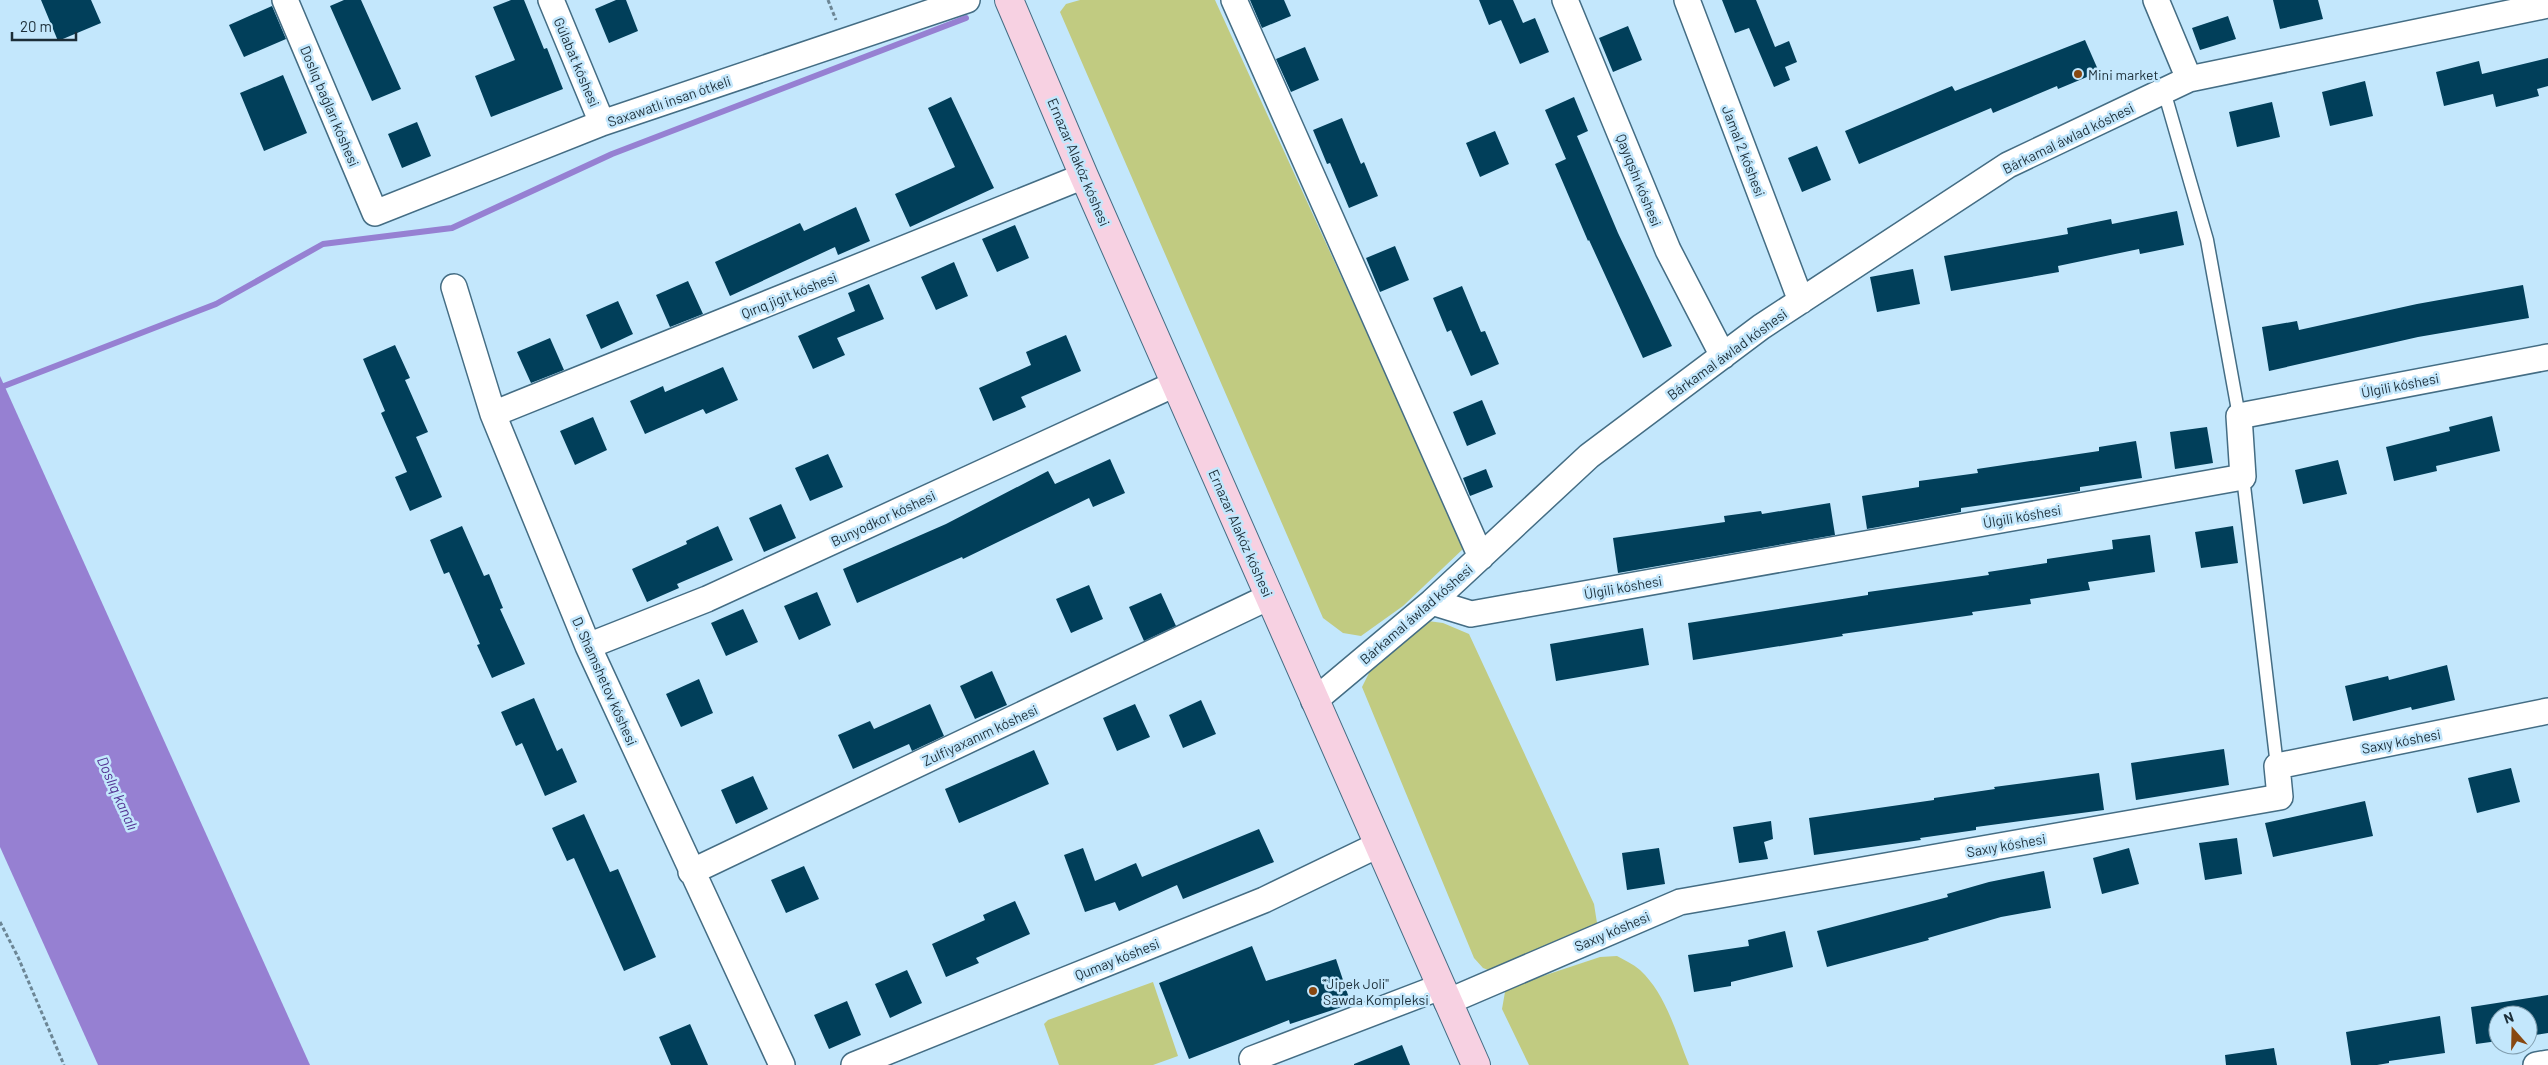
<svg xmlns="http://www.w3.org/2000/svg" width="2548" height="1065" viewBox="0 0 2548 1065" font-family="Barlow,sans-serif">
	<rect width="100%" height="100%" fill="#c3e7fc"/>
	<path fill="#c1cb81" d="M1080 0H1215L1456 528 1463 549 1403 606 1361 636 1343 633 1323 618 1060 12 1066 4Z
		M1428 621 1443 623 1469 634 1594 904 1597 923 1594 934 1496 973 1483 968 1474 958 1362 687 1373 665Z
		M1617 956C1624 960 1633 964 1640 970 1666 994 1676 1033 1689 1065H1529L1502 1009 1505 992 1516 985 1600 957Z
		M1153 982 1178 1056 1153 1065H1059L1044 1024 1048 1020Z"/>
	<path fill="#9680d2" d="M0 376 310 1065H98L0 847Z"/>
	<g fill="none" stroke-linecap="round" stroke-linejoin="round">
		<path stroke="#9680d2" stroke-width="6" d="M4 386 216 304 323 244 452 228 612 154 966 18"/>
	</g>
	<path fill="#013f5a" d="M41 0H91L101 23 58 41Z
		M344 0H361L401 89 372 101 330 6Z
		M511 0H524L544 49 547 48 563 89 491 117 475 76 515 60 493 7Z
		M616 0H626L638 31 609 43 595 9Z
		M1250 0H1284L1291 16 1262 28Z
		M1479 0H1513L1523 23 1535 18 1549 52 1520 64 1501 20 1489 25Z
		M1722 0H1756L1775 47 1789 41 1797 62 1785 67 1790 80 1774 87 1749 28 1735 33Z
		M2273 0H2318L2323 19 2280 29Z
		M272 6 286 39 244 57 229 25Z
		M2228 16 2236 39 2200 50 2192 28Z
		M1628 26 1642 60 1613 72 1599 38Z
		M2085 40 2099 72 2058 89 2057 86 1993 113 1991 108 1859 164 1845 131 1952 86 1955 91Z
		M1305 47 1319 80 1291 92 1276 59Z
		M2548 58V86L2537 89 2539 96 2496 107 2493 94 2444 106 2436 72 2479 61 2482 74Z
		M283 75 307 133 264 151 240 93Z
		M2365 81 2373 116 2330 126 2322 92Z
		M951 97 994 188 910 227 895 194 955 167 928 108Z
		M1574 97 1588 131 1577 136 1618 233 1672 346 1643 358 1589 240 1588 241 1555 164 1566 159 1545 110Z
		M2272 102 2280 137 2237 147 2229 112Z
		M1342 118 1361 164 1364 162 1378 196 1349 208 1330 163 1327 164 1313 130Z
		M417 122 431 156 402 168 388 134Z
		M1495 131 1509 164 1480 177 1466 143Z
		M1817 146 1831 180 1802 192 1788 158Z
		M856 207 870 241 838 255 835 247 730 296 715 262 800 223 804 231Z
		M2177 211 2184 245 2140 254 2139 249 2058 266 2059 272 1951 291 1944 256 2068 234 2067 228 2111 219 2112 224Z
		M1015 225 1029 258 997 272 982 239Z
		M1395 246 1409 280 1380 292 1366 258Z
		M954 262 968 296 936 310 921 277Z
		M1913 269 1920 304 1877 312 1870 277Z
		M688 281 703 314 670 327 656 295Z
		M869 284 884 319 837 338 845 355 813 369 798 336 855 311 848 293Z
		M2523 285 2529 318 2418 337 2269 371 2262 327 2297 321 2299 330 2417 304Z
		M1462 286 1481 332 1485 331 1499 364 1471 376 1451 330 1447 332 1433 298Z
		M618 301 633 334 601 349 586 315Z
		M1066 335 1081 371 1021 397 1026 407 993 421 979 388 1031 365 1026 352Z
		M550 338 564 370 531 383 517 352Z
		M395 345 410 378 405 380 428 432 416 437 442 497 410 511 395 477 407 472 381 413 385 411 363 359Z
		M723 367 738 400 706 414 703 409 645 434 630 401 663 386 665 392Z
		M1482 400 1496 434 1467 446 1453 412Z
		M2492 416 2500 451 2436 466 2437 471 2394 481 2386 447 2450 431 2449 427Z
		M593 417 607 450 575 465 560 431Z
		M2207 427 2213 463 2175 469 2170 432Z
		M2136 441 2142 478 2080 487V491L2074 492 1961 508V512L1867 529 1862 496 1919 487V481L1978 473 1977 469 2099 451V447Z
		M828 454 843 487 810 501 795 468Z
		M1110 459 1125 493 1093 507 1089 498 963 559 962 557 857 603 843 569 946 524 1048 471 1055 484Z
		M2338 460 2347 494 2303 504 2295 470Z
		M1486 469 1493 487 1470 496 1463 478Z
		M1830 503 1835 535 1618 573 1613 538 1725 522 1724 516 1761 511 1762 514Z
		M781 504 796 538 764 552 749 518Z
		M462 526 484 576 489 574 503 608 500 609 525 664 492 678 477 645 480 644 449 572 444 574 430 540Z
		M718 526 733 560 677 584 679 588 647 602 632 569 687 544 686 541Z
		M2233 526 2238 563 2201 568 2195 532Z
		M2150 535 2155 572 2088 582 2090 590 2030 599 2031 604 1972 612 1973 615 1842 634 1843 636 1693 660 1688 623 1868 595V592L1989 575 1988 572 2047 563V559L2113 549 2112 540Z
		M1089 585 1103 619 1071 633 1056 599Z
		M817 592 831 625 799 640 784 606Z
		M1161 593 1176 626 1144 641 1129 607Z
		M743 609 758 642 726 656 711 623Z
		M1643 628 1649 665 1556 681 1550 644Z
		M2447 665 2455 700 2412 710 2411 707 2353 721 2345 686 2388 676 2389 680Z
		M992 671 1007 705 975 719 960 686Z
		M699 679 713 713 681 727 666 694Z
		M534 698 557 751 562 748 577 782 545 796 522 743 516 746 501 712Z
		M1201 700 1216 734 1183 748 1169 715Z
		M930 704 944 736 912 751 909 744 853 769 838 735 870 721 874 729Z
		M1135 704 1150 737 1117 751 1103 718Z
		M2224 749 2229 785 2136 800 2131 763Z
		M1034 750 1049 784 959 823 945 789Z
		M2511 768 2520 802 2477 813 2468 778Z
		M2099 773 2104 810 1976 827V830L1920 838 1921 840 1814 855 1809 818 1934 800V798L1995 789 1994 787Z
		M753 776 768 809 736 824 721 790Z
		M2365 801 2373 836 2273 857 2265 823Z
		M584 814 610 872 618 869 656 957 624 971 574 858 567 861 552 828Z
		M1771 821 1773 839 1764 842 1768 859 1739 863 1733 827Z
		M1259 829 1274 862 1183 899 1177 885 1119 911 1115 902 1085 912 1064 855 1083 848 1095 881 1136 863 1142 877Z
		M2237 838 2242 874 2205 880 2199 843Z
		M1659 848 1665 884 1627 890 1622 853Z
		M2129 848 2139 884 2102 894 2093 858Z
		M804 866 819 899 786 913 771 880Z
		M2044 871 2051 908 2001 917 1928 938 1929 940 1827 967 1817 931 1948 897 1947 894 1989 882Z
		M1015 901 1030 934 976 958 979 963 946 977 932 944 985 920 983 915Z
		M1785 931 1793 967 1731 982V986L1694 992 1688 955 1749 946 1748 940Z
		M1252 946 1266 981 1336 959 1351 1004 1290 1024 1289 1020 1189 1059 1159 983Z
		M907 970 922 1003 890 1018 875 984Z
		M2548 995V1033L2528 1036V1015H2498V1041L2476 1044 2471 1007Z
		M847 1001 861 1035 829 1049 814 1015Z
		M2440 1016 2445 1053 2389 1061V1063L2377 1065H2351L2346 1032Z
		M690 1024 708 1065H671L659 1037Z
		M1402 1045 1410 1065H1354V1064Z
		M2274 1048 2277 1065H2226L2225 1055Z"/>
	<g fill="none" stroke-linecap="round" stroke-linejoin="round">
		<defs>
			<path id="lane" d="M2164 91 2207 240 2239 416
				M2243 477 2277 766"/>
			<path id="street" d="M285 0 375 213 602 123 967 0
				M551 0 602 123
				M1234 0 1481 557
				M1565 0 1668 250 1723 356
				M1687 0 1801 301
				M2156 0 2189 79
				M454 287 493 414 588 646 782 1065
				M493 414 1084 176
				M1432 602 1471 614 2243 477 2239 416 2548 357
				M588 646 707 599 1175 384
				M1314 701 1432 602 1589 456 1761 327 2008 165 2189 79 2548 5
				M691 872 1269 597
				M1447 1002 1680 902 2280 797 2277 766 2548 711
				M1252 1059 1440 987
				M854 1065 1264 900 1378 845
				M2536 1065 2548 1063"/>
			<path id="secondary" d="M1009 0 1084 176 1476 1065"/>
		</defs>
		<use href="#lane" stroke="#446d84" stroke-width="15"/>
		<use href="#street" stroke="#446d84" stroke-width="28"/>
		<use href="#secondary" stroke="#446d84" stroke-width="30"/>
		<path stroke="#6c8695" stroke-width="3" stroke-dasharray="4 2.5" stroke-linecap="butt" d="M828 0 836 20
			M0 922 18 957 64 1065"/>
		<use href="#lane" stroke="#fff" stroke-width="12"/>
		<use href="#street" stroke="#fff" stroke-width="25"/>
		<use href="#secondary" stroke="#f7d1e2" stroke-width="28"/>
	</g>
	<g fill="#884811" stroke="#c3e7fc" stroke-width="2">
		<circle cx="2078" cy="74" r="5"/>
		<circle cx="1313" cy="991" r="5"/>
	</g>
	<g text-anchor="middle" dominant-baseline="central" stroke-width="5" stroke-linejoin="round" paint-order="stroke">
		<g font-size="14" fill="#1c2e38" stroke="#c3e7fc">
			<text transform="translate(577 62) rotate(67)">Gúlabat kóshesi</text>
			<text transform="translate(669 101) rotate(-19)">Saxawatlı insan ótkeli</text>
			<text transform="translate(330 106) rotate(67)">Doslıq baǵları kóshesi</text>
			<text transform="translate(2068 138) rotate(-26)">Bárkamal áwlad kóshesi</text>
			<text transform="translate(1744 151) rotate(69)">Jamal 2 kóshesi</text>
			<text transform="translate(1079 162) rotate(67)">Ernazar Alakóz kóshesi</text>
			<text transform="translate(1639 180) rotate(68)">Qayıqshı kóshesi</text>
			<text transform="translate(789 295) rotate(-22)">Qırıq jigit kóshesi</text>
			<text transform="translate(1727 354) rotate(-36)">Bárkamal áwlad kóshesi</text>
			<text transform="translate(2400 385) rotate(-11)">Úlgili kóshesi</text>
			<text transform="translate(2022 516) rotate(-10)">Úlgili kóshesi</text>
			<text transform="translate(883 518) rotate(-25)">Bunyodkor kóshesi</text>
			<text transform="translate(1241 533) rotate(66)">Ernazar Alakóz kóshesi</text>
			<text transform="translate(1623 587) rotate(-10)">Úlgili kóshesi</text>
			<text transform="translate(1416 614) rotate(-41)">Bárkamal áwlad kóshesi</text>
			<text transform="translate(605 681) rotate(66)">D. Shamshetov kóshesi</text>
			<text transform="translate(980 735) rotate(-25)">Zulfiyaxanım kóshesi</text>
			<text transform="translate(2401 741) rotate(-11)">Saxıy kóshesi</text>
			<text transform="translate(2006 845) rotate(-10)">Saxıy kóshesi</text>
			<text transform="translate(1612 931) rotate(-23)">Saxıy kóshesi</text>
			<text transform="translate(1117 959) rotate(-22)">Qumay kóshesi</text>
		</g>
		<g font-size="14" fill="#1c2e38" stroke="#c3e7fc" text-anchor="start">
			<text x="2088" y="74">Mini market</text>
			<text x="1323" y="983">"Jipek Joli"<tspan x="1323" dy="16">Sawda Kompleksi</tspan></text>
		</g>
		<g font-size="15" font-style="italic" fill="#553494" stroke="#c3e7fc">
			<text transform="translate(118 793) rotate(66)">Doslıq kanalı</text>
		</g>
	</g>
	<g transform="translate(2513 1030) rotate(340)"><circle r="24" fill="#c3e7fc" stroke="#809dae"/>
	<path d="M0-4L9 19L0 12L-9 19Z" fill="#884811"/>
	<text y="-8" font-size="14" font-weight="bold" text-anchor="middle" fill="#1c2e38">N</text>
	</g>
	<path d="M12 32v8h64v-8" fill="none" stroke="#1c2e38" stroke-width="2.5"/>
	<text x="20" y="32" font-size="15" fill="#1c2e38" stroke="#c3e7fc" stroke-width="4" paint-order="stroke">20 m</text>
</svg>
